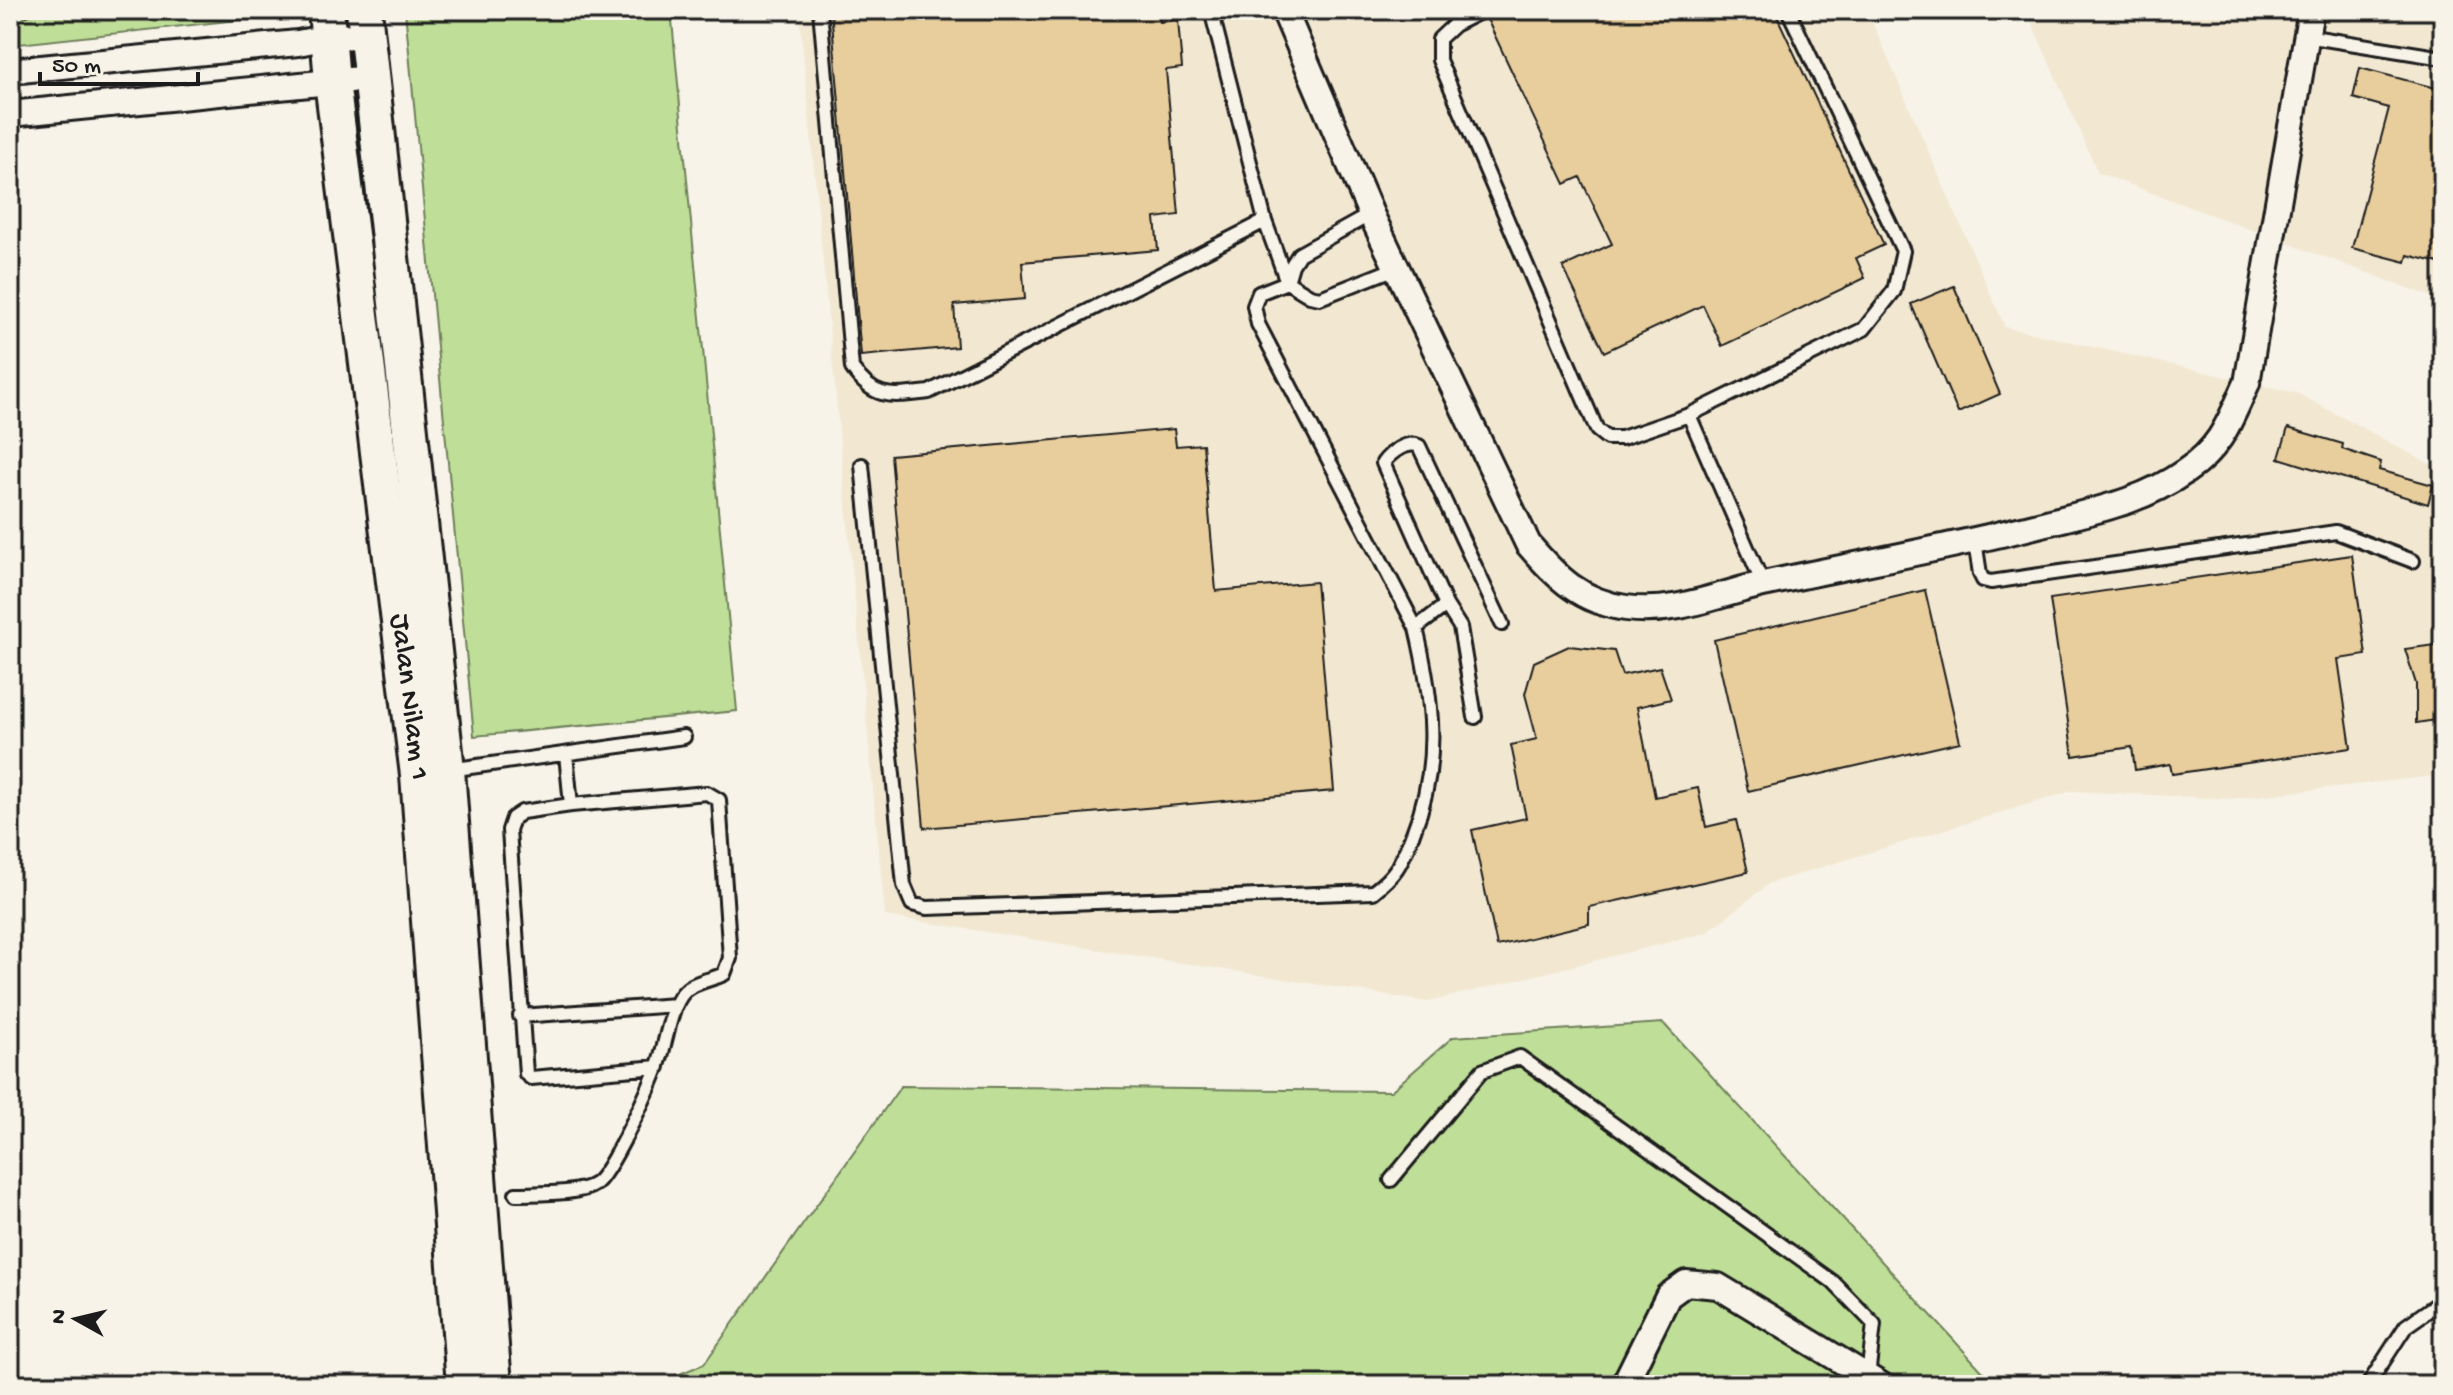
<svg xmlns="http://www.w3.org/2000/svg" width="2453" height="1395" viewBox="0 0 2453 1395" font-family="'Gochi Hand',sans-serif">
	<rect width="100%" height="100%" fill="#f7f3e8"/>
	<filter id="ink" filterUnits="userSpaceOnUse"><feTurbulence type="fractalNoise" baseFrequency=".0125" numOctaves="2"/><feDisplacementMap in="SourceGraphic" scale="16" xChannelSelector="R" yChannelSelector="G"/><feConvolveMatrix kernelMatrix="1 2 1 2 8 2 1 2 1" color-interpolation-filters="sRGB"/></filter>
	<g filter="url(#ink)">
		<path fill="#f2e8d2" d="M799 10H1867L2005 327 2297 393 2443 471V775L2230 799 2072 791 1770 883 1706 933 1428 1002 885 916Z
			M2026 10H2443V301L2098 173Z"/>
		<path fill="#bfdf98" stroke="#6e7e5a" stroke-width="2" d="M10 10H278L274 16 10 45Z
			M405 10H671L737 711 474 736Z
			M1663 1023 1995 1385H653L704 1364 901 1086 1391 1091 1453 1037Z"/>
		<path fill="#e8ce9d" stroke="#1c1c1c" stroke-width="2" d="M831 10H1159L1160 22 1178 20 1182 68 1166 70 1179 215 1155 218 1158 250 1022 262 1025 299 954 305 957 347 861 356Z
			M1501 10H1774L1884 245 1856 258 1865 278 1722 346 1703 305 1604 352 1563 267 1612 244 1580 177 1565 184 1487 19Z
			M2360 68 2443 90V264L2408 255 2406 262 2352 248 2389 108 2353 98Z
			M1954 286 2000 394 1958 413 1911 304Z
			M2288 428 2343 444 2342 449 2381 462 2379 470 2433 485 2428 504 2279 458Z
			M1174 429 1176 446 1203 444 1216 591 1316 582 1334 791 924 828 891 455Z
			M2352 555 2366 655 2338 659 2351 748 2172 774 2170 764 2135 770 2132 747 2073 756 2050 599Z
			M1925 590 1960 742 1748 791 1714 640Z
			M2443 644V719L2416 723V684L2405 649Z
			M1569 646 1614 651 1622 675 1660 667 1671 699 1637 707 1655 797 1698 788 1706 827 1736 820 1748 872 1589 907V924L1497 946 1472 830 1526 818 1511 745 1537 739 1525 694 1534 662Z"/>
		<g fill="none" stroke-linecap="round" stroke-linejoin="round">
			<defs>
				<path id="lane" d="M820 10 852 368C875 401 892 396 929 392L1265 221
					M1211 10 1265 221 1287 282 1310 296 1320 298 1396 268
					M1484 10 1454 25 1439 39V60L1597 430 1607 438H1622L1689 415
					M2306 36 2443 58
					M1287 282 1292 265 1299 254 1371 214
					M862 465 904 885 912 904 927 908 1373 892C1399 872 1401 862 1413 833 1441 764 1433 699 1416 628L1258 324 1254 306 1259 293 1287 282
					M1975 541 1980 574 1983 580 1991 582 2336 532 2413 561
					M1763 584 1689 415 1864 329 1894 291 1903 251 1788 10
					M1446 605 1460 627 1475 717
					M1416 628 1446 605 1383 463C1390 453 1407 440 1419 446L1502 624
					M566 754 571 805 522 812 513 818 509 830 526 1074 531 1078 658 1067
					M449 770 684 737
					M520 1016 676 1005
					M1391 1180 1482 1071 1520 1057 1833 1282 1874 1324 1868 1377
					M516 1194C536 1193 579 1195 595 1184 610 1174 651 1086 658 1065 666 1045 670 1005 685 991 695 981 712 980 724 974L730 958 719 800 707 793 571 805
					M2368 1385 2406 1326 2443 1300"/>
				<path id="street" d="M1284 10 1371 214 1528 544C1556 577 1581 602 1626 608 1677 615 1719 593 1768 583 1861 563 1954 547 2046 523 2097 510 2142 502 2186 471 2222 447 2230 420 2247 383L2311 10
					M10 71 298 43 329 37 367 36
					M10 114 370 78
					M1624 1385 1668 1296 1686 1283 1718 1286 1881 1385"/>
				<g id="secondary">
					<path id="s1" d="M326 10 332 81 418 775 464 1385"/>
					<path d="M364 10 447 770 494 1385"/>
				</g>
			</defs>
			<use href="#lane" stroke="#1c1c1c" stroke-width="18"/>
			<use href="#street" stroke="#1c1c1c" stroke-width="30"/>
			<use href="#secondary" stroke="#1c1c1c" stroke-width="40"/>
			<path stroke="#1c1c1c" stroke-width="4" stroke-dasharray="8 6" stroke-linecap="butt" d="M289 10 293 21
				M10 20 42 10"/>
			<use href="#lane" stroke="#f7f3e8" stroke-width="12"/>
			<use href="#street" stroke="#f7f3e8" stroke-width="24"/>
			<use href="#secondary" stroke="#f7f3e8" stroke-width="34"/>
		</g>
	</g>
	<g text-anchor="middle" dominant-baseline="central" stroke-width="8" stroke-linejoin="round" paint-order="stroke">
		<g font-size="30" fill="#1c1c1c" stroke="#f7f3e8">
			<text stroke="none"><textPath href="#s1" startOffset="692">Jalan Nilam 1</textPath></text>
		</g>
	</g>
	<rect width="2453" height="1395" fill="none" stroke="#f7f3e8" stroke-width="40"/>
	<rect x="20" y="20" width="2413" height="1355" fill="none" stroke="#1c1c1c" stroke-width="3" filter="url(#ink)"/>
	<g transform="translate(76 1319) rotate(278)" stroke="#f7f3e8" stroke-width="6" paint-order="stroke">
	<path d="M0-6L14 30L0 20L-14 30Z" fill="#1c1c1c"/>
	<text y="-12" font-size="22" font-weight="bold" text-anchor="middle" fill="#1c1c1c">N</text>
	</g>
	<path d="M40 72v12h158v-12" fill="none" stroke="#1c1c1c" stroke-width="4"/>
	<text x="52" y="72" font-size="24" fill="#1c1c1c" stroke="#f7f3e8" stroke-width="6" paint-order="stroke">50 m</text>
</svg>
